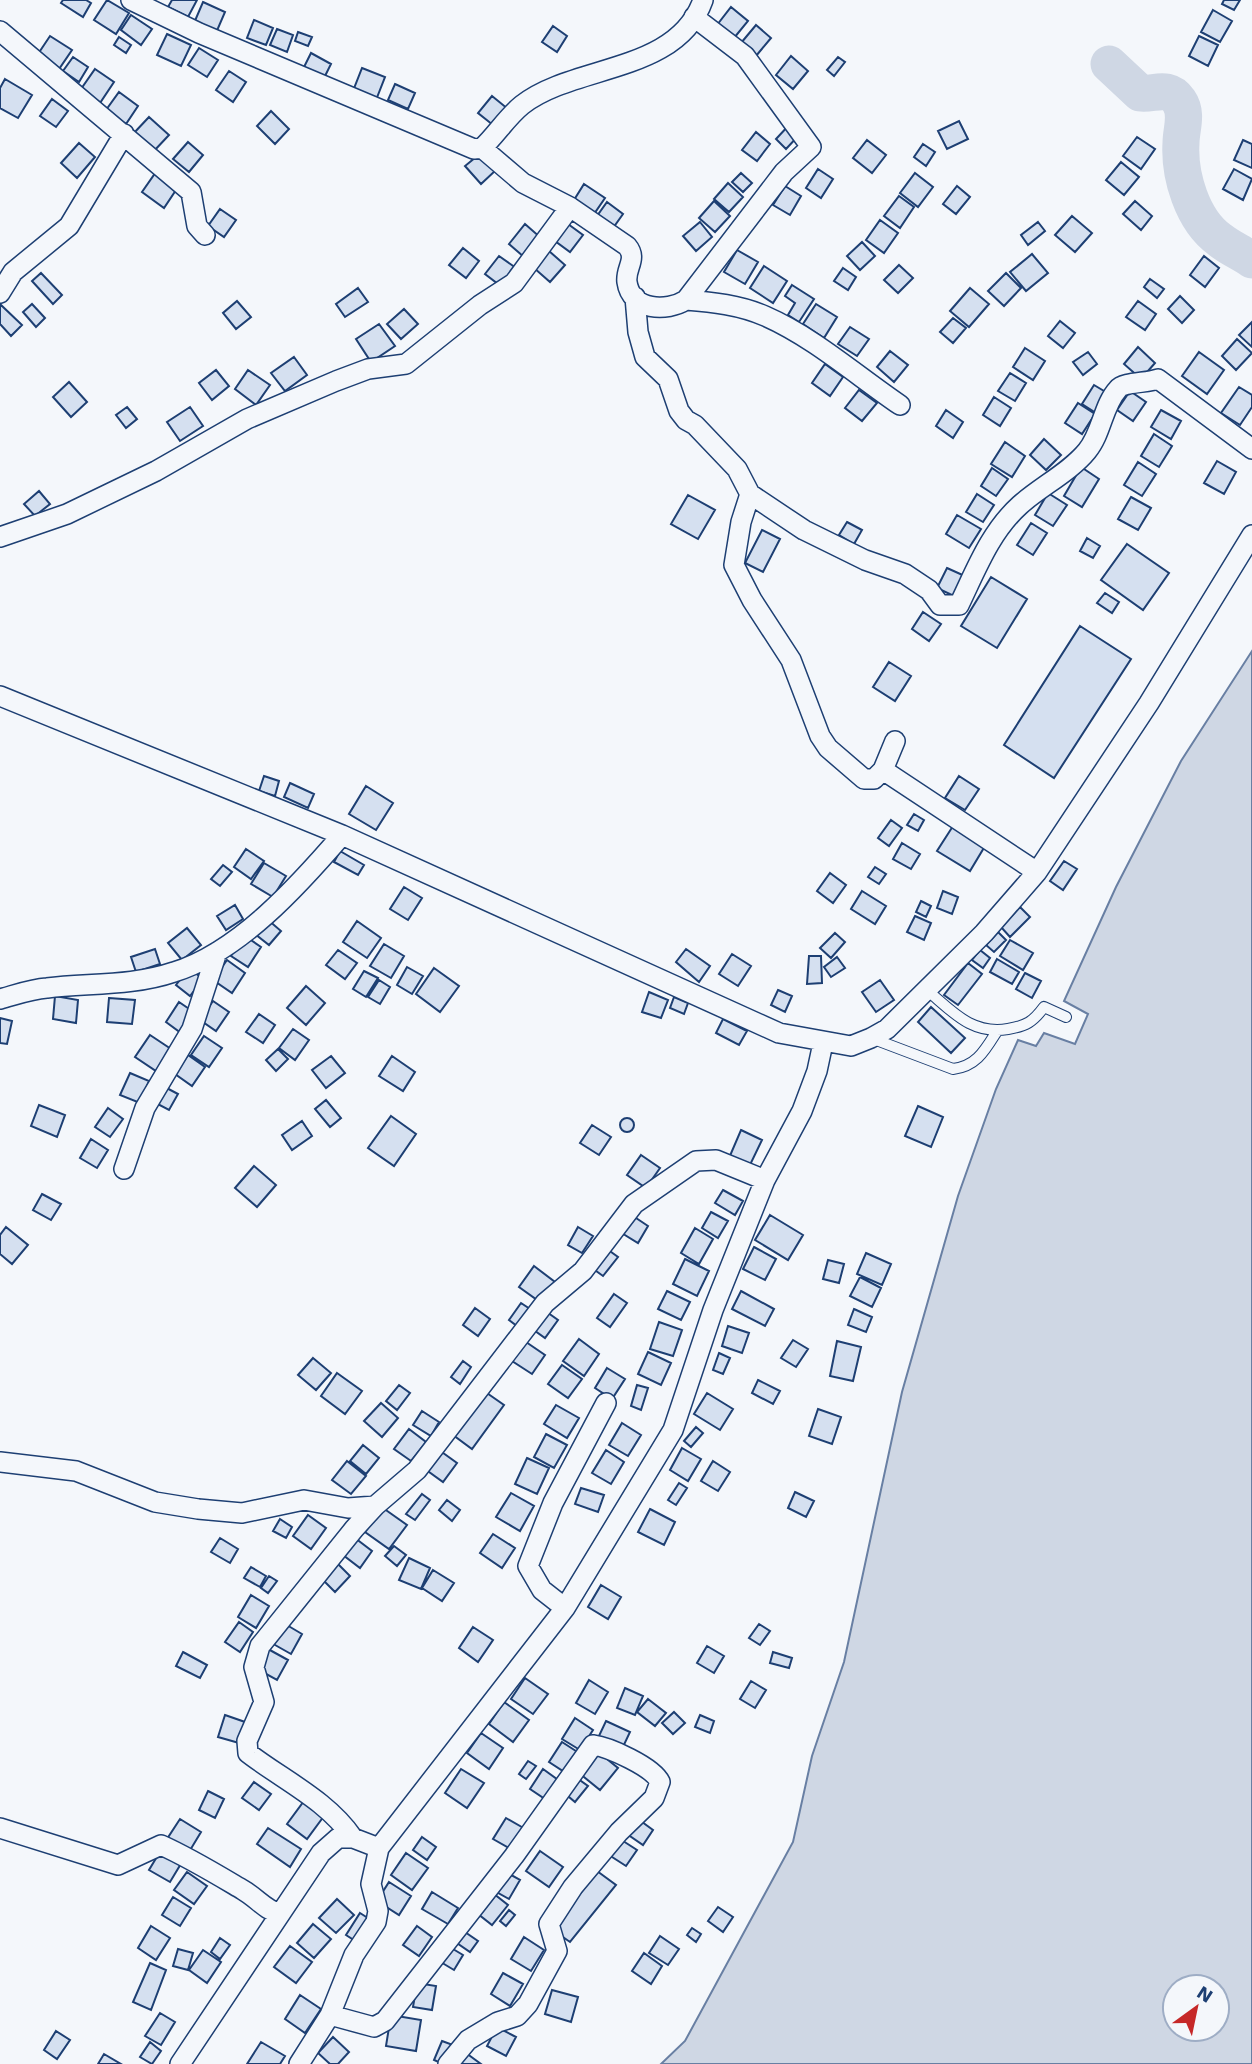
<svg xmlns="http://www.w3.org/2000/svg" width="1252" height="2064" viewBox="0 0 1252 2064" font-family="'Work Sans',sans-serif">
	<rect width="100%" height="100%" fill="#f4f7fb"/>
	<path fill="#cfd7e4" stroke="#687fa3" stroke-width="2" fill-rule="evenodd" d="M1252 651V2064H661L685 2041 793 1842 812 1756 844 1662 902 1392 958 1196 996 1089 1018 1040 1036 1046 1044 1033 1075 1044 1088 1014 1064 1001 1116 887 1181 761ZM1175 1987H1217V2029H1175Z"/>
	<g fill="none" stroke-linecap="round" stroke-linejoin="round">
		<path stroke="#cfd7e4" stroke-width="37" d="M1109 64 1140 93C1154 95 1168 85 1179 101 1188 114 1181 129 1181 143 1179 175 1192 220 1220 240 1230 248 1242 253 1252 260"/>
	</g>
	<path fill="#d5e0f0" stroke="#1d3f73" stroke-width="2" d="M63 0H86L91 3 83 17 61 3Z
		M107 0 129 13 116 34 94 20Z
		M172 0H197L188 17 168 7Z
		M1224 0H1240L1234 10 1222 4Z
		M203 2 225 12 216 33 194 23Z
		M731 7 748 21 734 38 717 25Z
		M1213 10 1232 21 1220 42 1201 32Z
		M131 15 152 29 141 45 121 30Z
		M254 20 273 28 266 45 247 38Z
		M756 25 771 38 756 56 741 43Z
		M553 26 567 36 557 52 542 42Z
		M277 29 293 35 287 52 270 45Z
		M298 32 312 37 308 46 295 41Z
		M167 34 191 45 181 66 157 55Z
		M50 36 72 50 57 72 36 57Z
		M1199 36 1218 45 1208 66 1189 56Z
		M119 37 131 45 126 53 114 45Z
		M199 48 218 60 207 77 188 65Z
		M311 53 331 64 324 78 304 67Z
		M791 56 808 71 793 89 776 75Z
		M73 57 88 67 79 82 63 71Z
		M838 57 845 62 834 76 827 70Z
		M362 68 385 77 376 100 353 91Z
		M95 69 114 82 100 103 81 89Z
		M229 71 246 82 233 102 216 90Z
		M5 79 32 95 18 118 0 108V88Z
		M395 84 415 93 408 109 388 100Z
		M119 92 138 106 126 124 106 110Z
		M492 96 508 109 493 125 478 113Z
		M52 99 68 111 56 127 40 116Z
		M271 111 289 129 275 144 257 126Z
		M149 117 169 135 153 152 133 134Z
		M959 121 968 139 947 149 938 131Z
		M790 124 800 134 786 149 776 139Z
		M756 132 770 144 757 161 742 150Z
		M1137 137 1155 149 1141 169 1123 156Z
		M867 140 886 155 872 173 853 158Z
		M1243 140 1252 144V168L1234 160Z
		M188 142 203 155 189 172 173 159Z
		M79 143 95 157 77 178 61 163Z
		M923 144 935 152 926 166 914 157Z
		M481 153 496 170 481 184 465 166Z
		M1121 162 1139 177 1124 195 1106 180Z
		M818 169 833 179 821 198 806 188Z
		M1234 169 1252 179 1243 200 1223 189Z
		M156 172 178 187 164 208 142 192Z
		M741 173 752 183 743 192 732 182Z
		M915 173 933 187 918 207 900 193Z
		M728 183 743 197 729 212 714 199Z
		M584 184 605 198 594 214 574 200Z
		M785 186 801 196 790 215 773 205Z
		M957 186 970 197 956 214 943 204Z
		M899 196 914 207 900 228 884 216Z
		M714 201 730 216 715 232 699 218Z
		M1135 201 1152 216 1141 230 1123 214Z
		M607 202 623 214 613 228 597 216Z
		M220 209 236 220 224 237 208 226Z
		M1072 216 1092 233 1075 252 1055 235Z
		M880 220 898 233 884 253 866 240Z
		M700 222 712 237 696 251 683 236Z
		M1038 222 1045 231 1028 245 1021 235Z
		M525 224 541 238 524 257 509 244Z
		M568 224 583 235 570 252 555 241Z
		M862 242 875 256 860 270 847 256Z
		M463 248 479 261 466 278 449 265Z
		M737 250 758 262 745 284 724 272Z
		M549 251 565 265 550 282 534 268Z
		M1032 254 1048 273 1026 291 1010 272Z
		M499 256 516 268 502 287 485 274Z
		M1204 256 1219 268 1205 287 1190 275Z
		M899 265 913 278 898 293 884 280Z
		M764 266 787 281 773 303 750 288Z
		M843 268 856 277 848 290 834 281Z
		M41 273 62 295 53 304 32 281Z
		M1006 273 1021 288 1004 306 988 291Z
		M1150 279 1164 289 1157 298 1144 287Z
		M792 285 814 299 799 322 788 315 795 303 785 296Z
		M358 288 368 302 345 317 336 304Z
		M970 288 989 304 969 327 950 311Z
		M1180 296 1194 310 1182 323 1168 309Z
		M237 301 251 317 236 329 223 313Z
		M1138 301 1156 314 1145 330 1126 317Z
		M0 304 22 325 11 336 0 324Z
		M32 304 45 318 36 327 23 312Z
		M816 304 837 317 824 338 803 324Z
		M404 309 418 324 401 339 387 324Z
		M953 318 966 328 953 343 940 332Z
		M1060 321 1075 333 1063 348 1048 336Z
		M1252 322V347L1239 335Z
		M379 324 395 346 371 362 356 339Z
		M850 327 869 339 857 356 838 344Z
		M1237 339 1252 353 1236 370 1222 356Z
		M1138 347 1155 363 1141 379 1124 364Z
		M1025 348 1045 361 1033 380 1013 367Z
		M890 351 908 365 894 382 877 367Z
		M1088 352 1097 364 1083 375 1073 362Z
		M1199 352 1224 370 1207 394 1182 376Z
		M294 357 307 375 285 391 271 373Z
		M825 364 843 377 830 396 812 383Z
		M216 370 229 386 212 400 199 383Z
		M248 370 270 385 256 405 235 389Z
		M1010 373 1026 383 1015 401 998 391Z
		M69 382 87 402 71 417 53 397Z
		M1094 385 1109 394 1096 413 1082 404Z
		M1239 387 1252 395V407L1240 425 1221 413Z
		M859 390 877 403 862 421 845 408Z
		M1130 391 1146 402 1133 421 1117 410Z
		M994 397 1011 408 1000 426 983 415Z
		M1078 403 1095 414 1082 434 1065 423Z
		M127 407 137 419 126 428 116 415Z
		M190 407 203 426 180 441 167 422Z
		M946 410 963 422 953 438 936 426Z
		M1161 410 1181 421 1171 439 1151 427Z
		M1154 434 1172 446 1159 467 1141 456Z
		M1044 439 1061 455 1046 470 1030 455Z
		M1005 442 1025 456 1012 477 991 464Z
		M1217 461 1236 472 1224 494 1204 483Z
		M1138 462 1156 474 1142 496 1124 485Z
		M1081 467 1099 479 1082 507 1064 496Z
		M992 468 1008 479 996 496 981 486Z
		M39 491 50 504 35 516 24 504Z
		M1048 493 1067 505 1053 526 1035 515Z
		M977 494 994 505 983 522 966 512Z
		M688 495 715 510 698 539 671 524Z
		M1131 497 1151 508 1138 530 1118 519Z
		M957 515 981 529 969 548 946 534Z
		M847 522 862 530 854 544 839 535Z
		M1031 523 1047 533 1033 555 1017 545Z
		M762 530 780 539 763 572 745 563Z
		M1087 538 1100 546 1093 558 1080 551Z
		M1127 544 1169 573 1143 610 1101 580Z
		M947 568 967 577 956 597 937 588Z
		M991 577 1027 599 997 648 961 626Z
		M1105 593 1119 602 1112 613 1097 603Z
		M923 612 941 624 929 641 912 629Z
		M1080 626 1131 659 1054 778 1004 745Z
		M889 662 911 676 895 701 873 687Z
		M264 776 279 781 275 796 259 791Z
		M959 776 979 789 965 810 945 798Z
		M290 783 314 794 308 808 284 797Z
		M366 786 393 803 376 830 349 814Z
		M914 814 924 820 918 831 907 825Z
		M891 820 902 828 889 846 878 838Z
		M953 826 985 846 970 871 937 851Z
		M902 843 920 854 911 869 893 859Z
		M246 849 264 861 251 879 234 867Z
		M340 851 364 865 358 875 334 862Z
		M1064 861 1077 869 1063 890 1050 881Z
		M264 863 286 876 273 897 251 884Z
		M223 865 232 872 220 886 211 879Z
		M875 867 886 874 879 884 868 877Z
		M830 873 846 885 833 903 817 891Z
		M404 887 422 898 408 920 390 909Z
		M862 891 886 906 875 924 851 909Z
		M943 891 958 897 952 914 937 908Z
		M921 901 931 906 926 917 916 912Z
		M235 905 243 919 226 930 217 916Z
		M1020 907 1030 917 1010 937 1001 927Z
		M915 916 931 923 924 940 907 932Z
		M267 919 281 931 269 945 255 934Z
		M357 921 381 938 367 958 343 942Z
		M187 928 201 945 182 960 168 943Z
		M998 932 1006 940 994 952 986 945Z
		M835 933 845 942 831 958 820 948Z
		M245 936 261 947 248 967 231 956Z
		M1010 940 1033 953 1023 970 1000 956Z
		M384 944 404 956 391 978 370 966Z
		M155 949 160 964 136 972 131 957Z
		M686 949 710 966 699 982 676 962Z
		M338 950 357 963 345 979 326 965Z
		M980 950 990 958 983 968 972 960Z
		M732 954 751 966 738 986 719 974Z
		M809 956H821L822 983 807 984Z
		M837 957 845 968 831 977 824 967Z
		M997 959 1019 972 1012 984 990 972Z
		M227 960 245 973 232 993 213 980Z
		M968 963 982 974 958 1005 944 995Z
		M407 967 423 976 412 994 397 985Z
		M189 968 203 979 190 996 176 985Z
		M434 968 459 986 440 1012 416 994Z
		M364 971 378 978 366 997 353 989Z
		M1025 973 1041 981 1032 998 1016 989Z
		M379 980 390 987 380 1004 368 997Z
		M880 980 894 1000 876 1012 862 992Z
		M306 986 325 1003 306 1025 287 1008Z
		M778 990 792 996 785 1012 771 1005Z
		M649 992 668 1000 661 1018 642 1012Z
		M55 996 78 1000 76 1023 53 1019Z
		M674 997 688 1003 684 1014 670 1008Z
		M109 998 135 1000 132 1024 107 1022Z
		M213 1001 229 1012 216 1031 200 1020Z
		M179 1002 195 1013 181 1033 166 1022Z
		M931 1007 965 1038 951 1053 918 1022Z
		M259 1014 275 1025 263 1043 246 1032Z
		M0 1018 12 1021 7 1044 0 1043Z
		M723 1019 747 1031 739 1045 716 1033Z
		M293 1029 309 1040 295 1060 279 1048Z
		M150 1035 171 1049 156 1071 135 1057Z
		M204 1036 222 1048 209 1067 191 1055Z
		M278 1049 288 1059 276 1071 266 1060Z
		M188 1055 205 1067 192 1086 175 1074Z
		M331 1056 345 1073 326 1088 312 1070Z
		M392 1056 415 1072 403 1091 379 1076Z
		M130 1073 149 1081 140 1103 120 1095Z
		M161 1085 178 1094 169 1110 152 1101Z
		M326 1100 341 1118 330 1127 315 1109Z
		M39 1105 65 1115 57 1137 31 1126Z
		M918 1106 943 1117 931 1147 905 1136Z
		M108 1108 123 1119 110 1137 95 1127Z
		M391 1116 416 1134 394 1166 368 1148Z
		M620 1125a7 7 0 1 1 14 0a7 7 0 1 1-14 0Z
		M302 1121 312 1136 292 1150 282 1135Z
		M592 1125 611 1137 599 1155 580 1143Z
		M741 1130 762 1140 749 1167 729 1158Z
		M91 1139 108 1150 97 1168 80 1158Z
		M641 1155 660 1168 646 1188 627 1175Z
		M254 1166 276 1185 257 1207 235 1188Z
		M723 1190 743 1201 735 1215 715 1203Z
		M42 1194 61 1204 51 1220 33 1210Z
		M711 1212 728 1221 718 1238 702 1228Z
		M630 1214 648 1226 638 1243 620 1232Z
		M770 1215 803 1235 788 1260 755 1240Z
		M6 1227 28 1245 12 1264 0 1254V1235Z
		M578 1227 593 1236 582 1253 568 1245Z
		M695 1228 713 1239 699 1264 681 1253Z
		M754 1247 776 1259 765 1280 743 1269Z
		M607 1249 618 1257 603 1276 592 1268Z
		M866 1253 891 1264 882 1285 857 1274Z
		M685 1259 709 1271 697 1296 673 1284Z
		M828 1260 844 1264 839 1283 823 1279Z
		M534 1266 555 1282 540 1302 519 1287Z
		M860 1277 881 1288 872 1307 850 1296Z
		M667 1291 690 1302 681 1320 658 1309Z
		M741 1291 774 1309 765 1326 732 1309Z
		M614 1294 627 1303 610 1327 597 1318Z
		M521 1303 530 1309 517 1326 509 1320Z
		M475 1308 490 1319 478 1336 463 1325Z
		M854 1309 872 1317 866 1332 848 1325Z
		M544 1310 558 1320 545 1338 531 1328Z
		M659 1322 682 1330 673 1356 650 1349Z
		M728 1326 749 1333 742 1353 722 1346Z
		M579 1339 599 1354 584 1376 563 1361Z
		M793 1340 808 1349 796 1367 781 1358Z
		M837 1341 861 1347 853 1381 830 1376Z
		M526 1342 545 1355 532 1374 512 1361Z
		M648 1352 671 1363 661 1385 638 1374Z
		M719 1353 730 1358 723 1374 713 1370Z
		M313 1358 331 1373 316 1390 298 1375Z
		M463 1361 471 1367 460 1384 451 1377Z
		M562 1365 582 1379 568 1398 548 1384Z
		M607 1368 625 1379 612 1399 595 1388Z
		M337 1373 362 1391 345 1414 321 1396Z
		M758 1380 780 1391 773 1404 752 1393Z
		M399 1385 410 1393 397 1410 386 1401Z
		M637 1385 648 1388 641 1410 631 1406Z
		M484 1391 504 1405 472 1449 453 1435Z
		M707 1393 733 1409 720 1430 694 1414Z
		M381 1403 398 1418 382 1437 364 1421Z
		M556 1405 579 1418 567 1438 544 1424Z
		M818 1409 841 1417 832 1444 809 1436Z
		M422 1411 439 1422 431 1436 413 1425Z
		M622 1423 641 1435 628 1456 609 1445Z
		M696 1427 703 1433 691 1447 684 1441Z
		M409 1429 426 1442 411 1461 394 1449Z
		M546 1434 567 1445 554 1468 534 1457Z
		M363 1445 379 1458 366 1474 350 1461Z
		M682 1448 701 1459 688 1481 670 1470Z
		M439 1450 457 1463 443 1482 425 1469Z
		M606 1450 624 1462 611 1484 592 1473Z
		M527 1458 549 1468 537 1494 515 1484Z
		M347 1461 366 1476 351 1494 332 1480Z
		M713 1461 730 1472 718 1491 701 1481Z
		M679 1483 687 1488 676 1505 668 1500Z
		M581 1488 604 1495 598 1512 575 1504Z
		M795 1492 814 1501 806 1517 788 1508Z
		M511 1493 534 1506 520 1531 496 1517Z
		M422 1494 430 1500 415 1520 406 1514Z
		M447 1500 460 1510 452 1521 439 1510Z
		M383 1508 407 1525 389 1549 365 1532Z
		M650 1509 675 1522 664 1545 638 1532Z
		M308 1515 326 1528 311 1549 293 1536Z
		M280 1519 292 1527 286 1538 273 1531Z
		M493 1534 515 1548 502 1568 480 1553Z
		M220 1538 238 1549 230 1563 211 1552Z
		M355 1538 372 1551 360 1568 343 1555Z
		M394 1546 406 1555 397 1566 385 1556Z
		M409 1558 430 1568 421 1589 399 1580Z
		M334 1560 350 1576 335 1592 319 1576Z
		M251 1567 266 1576 260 1587 244 1578Z
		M433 1570 454 1583 442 1601 422 1588Z
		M269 1576 277 1581 268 1593 261 1588Z
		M601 1585 621 1597 608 1619 588 1607Z
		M251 1595 269 1606 256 1628 238 1617Z
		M280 1621 302 1634 291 1654 268 1641Z
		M239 1622 253 1632 240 1652 225 1642Z
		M759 1624 770 1631 760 1645 749 1638Z
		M473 1627 493 1640 478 1662 459 1648Z
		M707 1646 724 1656 714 1673 697 1663Z
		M268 1649 288 1660 277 1680 257 1669Z
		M183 1652 207 1665 200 1678 176 1666Z
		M773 1652 792 1658 789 1668 770 1663Z
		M525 1678 548 1694 533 1714 511 1699Z
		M589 1680 608 1692 595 1714 576 1703Z
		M751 1681 766 1690 755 1708 740 1699Z
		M625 1688 643 1696 635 1715 617 1708Z
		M648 1699 666 1713 655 1726 637 1712Z
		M504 1702 529 1720 513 1742 489 1724Z
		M674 1712 685 1723 673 1734 662 1723Z
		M225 1715 245 1722 239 1743 218 1737Z
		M700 1715 714 1721 710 1733 695 1727Z
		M575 1718 593 1730 580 1750 562 1739Z
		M606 1721 630 1732 622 1749 598 1738Z
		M481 1733 503 1748 489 1769 467 1753Z
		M562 1742 579 1753 566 1773 549 1762Z
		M597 1751 618 1768 600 1790 579 1773Z
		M528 1761 536 1766 526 1779 519 1774Z
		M461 1769 484 1783 467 1808 445 1793Z
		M543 1769 561 1782 548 1801 530 1789Z
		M574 1776 588 1786 575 1802 562 1791Z
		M254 1782 271 1794 259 1810 242 1798Z
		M208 1791 224 1799 215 1818 199 1810Z
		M304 1801 324 1816 307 1839 287 1824Z
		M506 1818 527 1830 514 1851 493 1839Z
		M180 1819 201 1832 189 1852 167 1839Z
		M638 1819 653 1830 643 1845 627 1834Z
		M268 1828 301 1849 290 1867 257 1844Z
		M422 1837 436 1847 427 1860 413 1850Z
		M620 1839 637 1850 626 1866 609 1855Z
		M161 1850 182 1862 170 1882 149 1870Z
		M540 1851 563 1867 549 1887 526 1871Z
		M406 1853 428 1868 412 1890 391 1875Z
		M504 1871 520 1880 509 1899 493 1890Z
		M597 1871 616 1885 570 1942 553 1930Z
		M187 1872 207 1886 194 1904 174 1890Z
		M389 1882 411 1896 399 1915 377 1901Z
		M489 1890 508 1905 492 1925 473 1910Z
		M432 1892 458 1908 448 1924 422 1909Z
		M173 1897 191 1908 180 1926 162 1915Z
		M337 1899 354 1915 336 1933 319 1918Z
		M718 1907 733 1917 723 1932 708 1921Z
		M509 1910 515 1915 506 1926 500 1921Z
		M360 1913 371 1920 357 1942 346 1935Z
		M313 1924 331 1939 314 1958 297 1943Z
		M151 1926 170 1938 156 1960 138 1948Z
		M417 1926 432 1937 419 1956 403 1945Z
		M692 1928 701 1934 696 1942 687 1935Z
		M462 1930 478 1941 470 1952 454 1941Z
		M660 1936 679 1949 668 1965 649 1953Z
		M524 1937 544 1950 531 1971 511 1959Z
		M220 1938 230 1945 220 1959 211 1952Z
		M290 1946 312 1962 296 1983 274 1967Z
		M448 1946 463 1955 454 1970 439 1961Z
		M178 1949 193 1953 188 1970 173 1966Z
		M203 1950 221 1962 207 1983 189 1970Z
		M644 1953 662 1966 651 1984 632 1971Z
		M150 1963 166 1970 151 2010 133 2002Z
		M503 1973 523 1984 510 2006 491 1994Z
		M417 1983 436 1986 432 2010 413 2007Z
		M552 1990 578 1997 571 2022 545 2014Z
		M300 1995 321 2009 305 2033 285 2019Z
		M160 2013 175 2022 161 2045 145 2036Z
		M391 2015 421 2020 416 2051 386 2046Z
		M497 2027 516 2037 506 2056 487 2046Z
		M56 2031 70 2040 57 2059 44 2050Z
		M333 2037 349 2052 338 2064H330L318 2053Z
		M442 2041 453 2045 443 2064 434 2060Z
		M150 2042 161 2051 152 2064 140 2057Z
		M261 2042 285 2056 280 2064H247Z
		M466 2053 481 2064H459Z
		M104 2054 121 2064H98Z"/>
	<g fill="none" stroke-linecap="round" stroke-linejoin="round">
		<defs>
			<path id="lane" d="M928 991C953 1012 972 1035 1008 1029 1026 1026 1033 1022 1044 1007L1066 1017
				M871 1038 953 1069C977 1066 985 1050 997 1031"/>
			<path id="street" d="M131 0 199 33 474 149 482 148C496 135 507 117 522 105 574 64 677 74 703 0
				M0 31 191 192 197 226 205 235
				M482 148 523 183 570 207 627 246C638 259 625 268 627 282 631 311 667 312 686 300L784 172 811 147 745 56 694 17
				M0 293 13 272 69 226 124 134
				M635 297 638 332 645 357 668 379 679 411 686 420 695 425 737 469 750 494 804 530 865 560 905 574 929 590 940 605H959C976 570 990 532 1020 505 1040 487 1070 472 1087 451 1102 433 1103 405 1118 389 1123 382 1148 383 1158 379L1252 449
				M686 300C712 302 740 305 765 316 813 337 856 375 900 405
				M750 494 741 522 734 565 752 600 791 660 820 736 828 748 864 779H874L883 770
				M0 537 67 514 156 471 247 419 336 381 368 369 406 364 480 305 514 283 570 207
				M0 696 342 835 779 1033 851 1046 871 1038 887 1029 984 933 1037 872 1149 703 1252 535
				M895 741 883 770 1037 872
				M0 999C15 995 31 989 47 988 89 983 133 986 174 972 239 952 299 885 342 835
				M124 1169 145 1108 192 1029 217 952
				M0 1462 76 1471 155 1502 198 1509 242 1513 304 1500 348 1508 375 1506
				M565 1608 542 1590 528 1566 553 1503 606 1403
				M0 1828 118 1865 161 1845C190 1858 216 1874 243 1890 257 1898 265 1910 280 1914
				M353 1838C327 1800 283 1780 248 1753L247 1741 264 1702 254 1667 260 1646 354 1529 375 1506 417 1470 545 1303 583 1271 634 1204 696 1161 716 1160 765 1180
				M330 2015 374 2027 385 2021 514 1856 593 1745C609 1747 653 1767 660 1782L654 1798 619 1832 573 1887 549 1924 557 1951 528 2004 517 2016 498 2022 468 2040 448 2064
				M180 2064 321 1853 338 1838H353L379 1848
				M299 2064 330 2015 354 1955 376 1922 378 1911 371 1884 379 1848 565 1608 673 1430 713 1310 765 1180 802 1111 817 1071 823 1043"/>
		</defs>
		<use href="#lane" stroke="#1d3f73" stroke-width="12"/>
		<use href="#street" stroke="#1d3f73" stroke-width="22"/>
		<use href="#lane" stroke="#f4f7fb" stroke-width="10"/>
		<use href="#street" stroke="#f4f7fb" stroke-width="19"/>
	</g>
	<g transform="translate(1196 2008) rotate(33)"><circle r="33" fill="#f4f7fb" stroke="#9eadc5" stroke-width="2"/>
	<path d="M0-5L12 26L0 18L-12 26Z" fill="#c62828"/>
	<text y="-10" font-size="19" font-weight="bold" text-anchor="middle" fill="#1d3f73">N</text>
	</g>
</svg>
